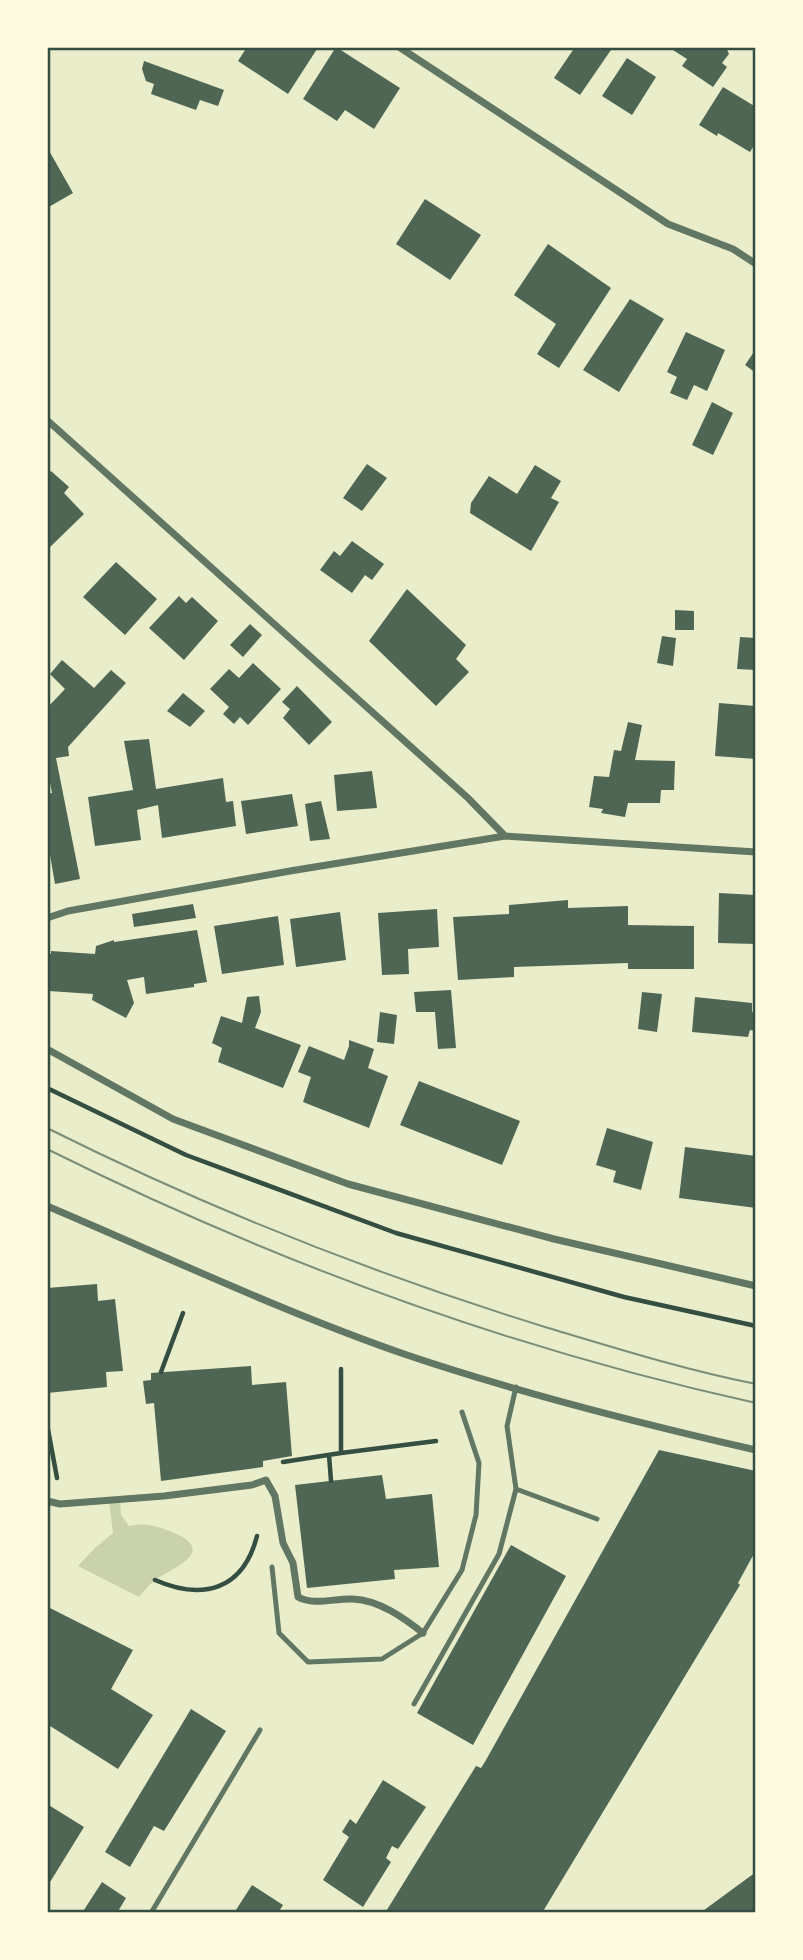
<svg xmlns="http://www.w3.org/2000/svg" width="803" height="1960" viewBox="0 0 803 1960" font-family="Inter,sans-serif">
	<rect width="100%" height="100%" fill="#e9edc9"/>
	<path fill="#cad2ad" d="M120 1499 121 1515 129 1526C145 1522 157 1526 172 1532 221 1552 170 1568 154 1581 149 1585 144 1591 139 1597L78 1566 95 1548 113 1533 109 1500Z"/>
	<path fill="#4f6655" d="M247 47H315L317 49 288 94 238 61Z
		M336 47 400 88 374 129 345 110 337 121 303 99Z
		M575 47H613L580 95 554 78Z
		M675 47H726L729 54 722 63 727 67 713 87 682 66 687 59 673 50Z
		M627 58 656 77 632 115 602 96Z
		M144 61 224 90 218 106 200 100 196 110 151 94 154 84 146 81 142 69Z
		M723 87 756 107V142L750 152 718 133 717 136 699 125Z
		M47 147 73 193 47 208Z
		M425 199 481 235 450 280 396 244Z
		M548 244 611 288 559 368 537 354 556 324 514 295Z
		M630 299 664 319 619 392 583 370Z
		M686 332 725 350 707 391 694 385 687 400 670 393 677 377 667 372Z
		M756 349V373L745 365Z
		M712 402 733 413 713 455 692 445Z
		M367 464 387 478 362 511 343 498Z
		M535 465 561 481 551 498 559 502 531 551 470 513 471 503 489 476 517 494Z
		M51 471 69 487 64 493 84 514 47 550V475Z
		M352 541 384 564 372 580 365 575 352 593 320 570 334 551 340 556Z
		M116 562 157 599 125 635 83 597Z
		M407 589 466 645 456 659 469 672 436 706 369 641Z
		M179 596 186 603 192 597 218 621 184 660 149 628Z
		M675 610 694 611V630H675Z
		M250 624 262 635 243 657 230 645Z
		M662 636 676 638 673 666 657 663Z
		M740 637 756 638V670L737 669Z
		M62 660 94 688 111 670 126 683 68 747 69 756 56 758 80 879 55 884 50 855H47V794L52 793 47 768V708L65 689 50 674Z
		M253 663 281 689 248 725 240 717 234 724 223 714 229 707 210 689 229 669 239 678Z
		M297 686 332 722 309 745 283 718 290 709 282 702Z
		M183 693 205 711 190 727 167 711Z
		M719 703 756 706V759L715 756Z
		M628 722 642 725 635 760 675 761 674 790H661L660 803H628L625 817 601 813 603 809 589 807 594 776 609 777 614 750 621 751Z
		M149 739 156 789 223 778 226 802 233 801 236 826 162 838 158 805 137 810 141 840 95 846 88 797 133 790 124 741Z
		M372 771 377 808 337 811 334 775Z
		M292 794 298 826 246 834 241 801Z
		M321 801 330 839 310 841 305 804Z
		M719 893 756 895V944L718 943Z
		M568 900V908L628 906V925L694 926V969H628V963L514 967V977L458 980 453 917 509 914V905Z
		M193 904 196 918 134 927 132 914Z
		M437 909 439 947 408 949 409 974 382 975 378 913Z
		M340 912 346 960 296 967 290 919Z
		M278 916 284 965 222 974 214 926Z
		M197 930 207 982 194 984V987L146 994 144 977 127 980 134 1003 126 1018 92 1000 93 994 49 991 47 954H51V951L95 954 96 946 114 940V942Z
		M451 990 456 1048 438 1049 435 1012H416L414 992Z
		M642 992 662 994 657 1032 638 1029Z
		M259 996 261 1012 255 1028 301 1045 283 1088 218 1062 222 1048 212 1043 221 1016 242 1023 247 997Z
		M695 997 752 1003V1012L756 1013V1031L750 1030 748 1037 692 1032Z
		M380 1012 397 1015 394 1044 377 1042Z
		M349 1040 374 1049 368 1068 388 1076 369 1128 303 1102 311 1077 298 1072 309 1046 344 1060 349 1046Z
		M419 1081 520 1121 502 1165 400 1125Z
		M607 1128 653 1142 641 1190 613 1182 616 1171 596 1165Z
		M685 1147 756 1156V1208L679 1198Z
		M97 1284 98 1301 115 1299 123 1371 106 1372 107 1387 47 1393V1288Z
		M251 1366 252 1385 286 1382 292 1456 263 1461V1467L161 1481 154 1403 146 1404 143 1381 151 1380V1373Z
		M659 1450 756 1471V1550L738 1583 740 1585 542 1913H385L476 1766 481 1768 486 1760Z
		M382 1475 386 1499 432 1494 439 1567 394 1570 395 1579 307 1588 295 1485Z
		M511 1545 566 1576 473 1745 417 1713Z
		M50 1608 133 1650 111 1689 153 1715 118 1769 47 1724V1614Z
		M191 1709 226 1731 164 1831 154 1826 130 1867 105 1852Z
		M383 1780 426 1807 398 1849 392 1846 386 1858 391 1862 363 1907 323 1880 349 1837 342 1832 350 1819 356 1824Z
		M47 1804 84 1827 47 1887Z
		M756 1872V1913H700Z
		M102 1882 126 1898 117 1913H82Z
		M252 1885 283 1905 278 1913H234Z"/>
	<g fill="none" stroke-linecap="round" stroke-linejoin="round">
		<path stroke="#344e41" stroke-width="4.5" d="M47 1088 186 1155 396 1233 624 1297 756 1326
			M341 1369V1453L436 1441
			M161 1372 183 1313
			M47 1424 57 1478
			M329 1455 331 1481
			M283 1462 341 1453
			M155 1580C203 1601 243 1590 257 1536"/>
		<path stroke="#617663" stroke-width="5" d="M516 1489 597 1519
			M272 1567 279 1633 308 1662 382 1659 423 1633 462 1570 476 1515 479 1463 462 1412
			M414 1704 499 1554 516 1489 507 1426 516 1387
			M151 1913 260 1730"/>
		<path stroke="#617663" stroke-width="7" d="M399 47 668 224 733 249 756 264
			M47 420 468 798 505 836
			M47 918 68 911 290 871 505 836 756 852
			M47 1049 173 1119 348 1184 554 1239 756 1286
			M47 1206C165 1256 283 1312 404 1354 519 1393 638 1423 756 1450
			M47 1501 60 1504 164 1496 252 1485 266 1480 275 1496 283 1543 293 1563 298 1597C314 1606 335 1598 353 1599 379 1600 404 1618 423 1633"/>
		<path stroke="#7c8e77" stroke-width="2" d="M47 1128C207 1208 374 1274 545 1327 615 1348 685 1370 756 1384
			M47 1149C272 1261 510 1349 756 1403"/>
	</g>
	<rect width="803" height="1960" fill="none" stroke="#fefae0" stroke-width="98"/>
	<rect x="49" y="49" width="705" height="1862" fill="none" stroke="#344e41" stroke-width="2.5"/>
</svg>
